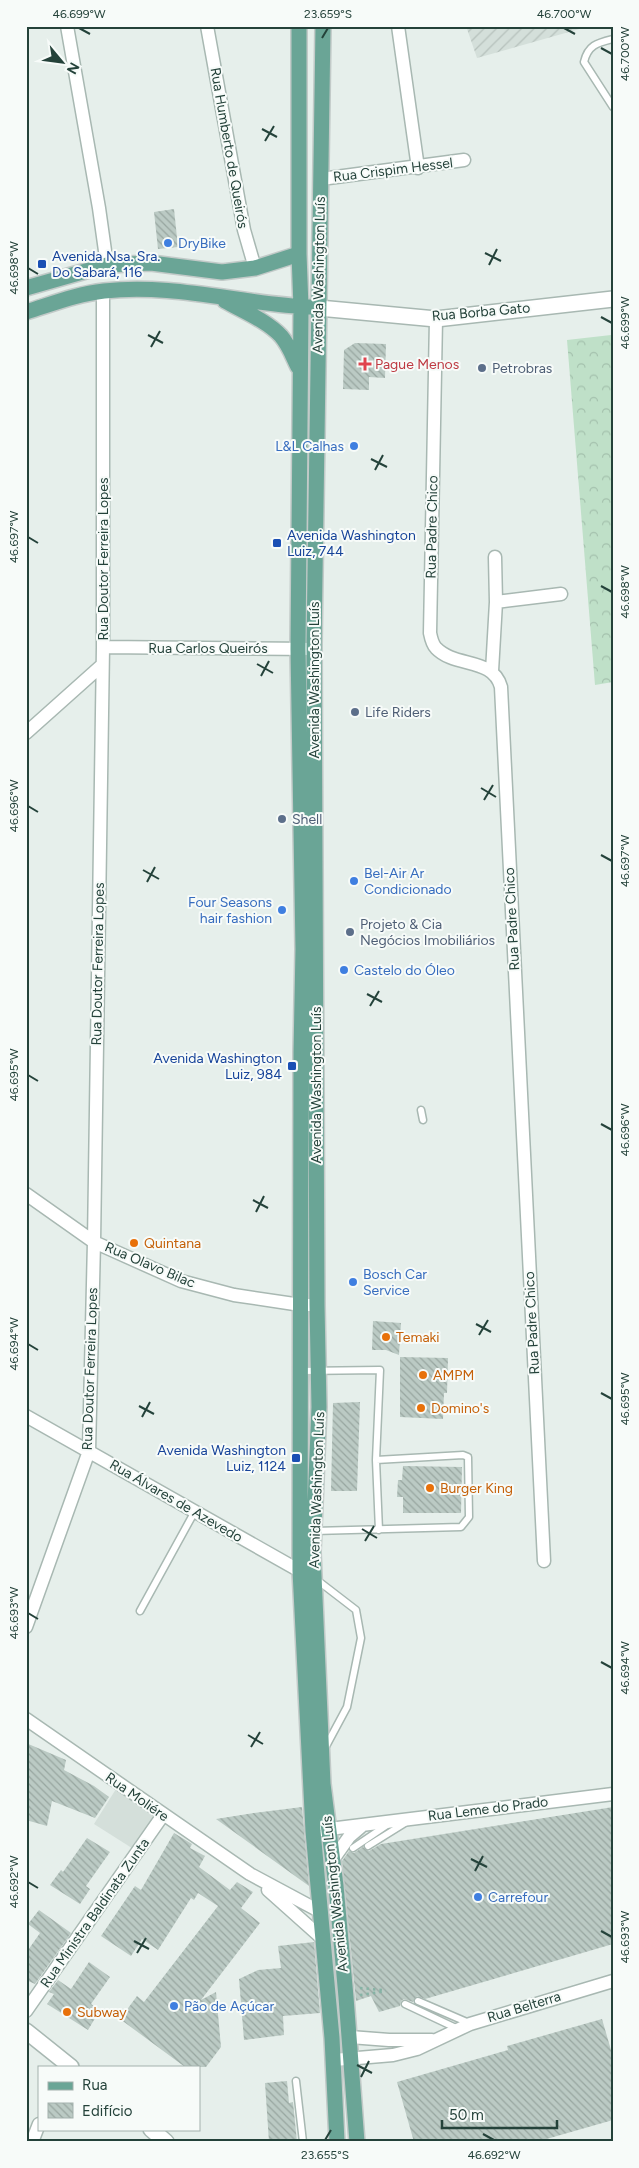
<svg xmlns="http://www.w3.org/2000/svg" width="639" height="2168" viewBox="0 0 639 2168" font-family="Figtree,sans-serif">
	<defs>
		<pattern id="industrial-furrows" width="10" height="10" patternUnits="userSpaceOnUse" patternTransform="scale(1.25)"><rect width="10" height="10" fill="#d4dfda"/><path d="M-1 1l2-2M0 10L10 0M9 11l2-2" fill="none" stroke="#b6c1bc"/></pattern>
		<pattern id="forest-crowns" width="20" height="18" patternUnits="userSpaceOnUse" patternTransform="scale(1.25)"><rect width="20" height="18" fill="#bfe0c8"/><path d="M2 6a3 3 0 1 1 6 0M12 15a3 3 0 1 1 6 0" fill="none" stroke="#a4c1ad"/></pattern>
		<pattern id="building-back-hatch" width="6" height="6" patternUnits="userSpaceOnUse" patternTransform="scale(1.25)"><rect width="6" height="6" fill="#bbcac4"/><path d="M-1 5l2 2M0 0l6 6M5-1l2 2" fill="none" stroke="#98a6a0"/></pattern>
	</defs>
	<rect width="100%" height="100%" fill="#e6efeb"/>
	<path fill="#d4dfda" d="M116 1789 159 1815 135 1850 94 1824Z"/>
	<path fill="url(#industrial-furrows)" d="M466 26H590L477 58Z"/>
	<path fill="url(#forest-crowns)" d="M611 335 613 342V682L595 685 567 340Z"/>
	<path fill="url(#building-back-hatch)" d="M174 209 178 247 158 249 154 212Z
		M355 343 386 344 385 378 369 377V390L343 389 344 350Z
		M373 1321 401 1323 399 1355 386 1350H372Z
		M400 1357 448 1358 447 1393H444L443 1419 400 1417Z
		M360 1402 357 1491H331L333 1403Z
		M403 1466 462 1467 461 1513H403V1497H397L398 1480H402Z
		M26 1743 66 1760 64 1770 94 1786 109 1797 95 1818 52 1801 47 1826 26 1820Z
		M302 1807 309 1886 216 1819 254 1813Z
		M613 1807V1944L425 1999 417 1996 413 2002 404 1999 401 2001 400 2006 379 2012 371 1996 356 2001 342 1861 349 1851 354 1853 363 1847 369 1851 381 1844Z
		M174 1833 192 1844 190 1848 205 1856 199 1867 230 1890 237 1882 253 1892 241 1908 260 1923 201 2000 216 1992 221 2047 206 2067H185L120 2019 137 1996 144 2002 218 1906 198 1893 194 1900 191 1898 158 1950 142 1939 131 1956 101 1936 135 1886 141 1890Z
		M87 1838 110 1852 86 1886 90 1889 80 1904 50 1885 61 1870 63 1872Z
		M39 1910 71 1933 35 1984 26 1980V1953L40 1933 28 1924Z
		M314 1942 320 2013 283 2016 284 2035 244 2040 239 1979 258 1970 281 1968 278 1946Z
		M89 1962 110 1977 91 2004 100 2010 88 2030 47 2004 54 1994 49 1992 58 1980 71 1989Z
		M602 2019 613 2057V2120L536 2142H414L397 2082 508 2050 507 2046Z
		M287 2081 289 2103 293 2102 297 2142H269L265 2083Z"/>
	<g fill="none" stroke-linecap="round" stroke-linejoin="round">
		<defs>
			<path id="service" d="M613 39C597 43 588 45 584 62L613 107
				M421 1110 423 1120
				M301 1371 380 1370 376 1460 463 1455 468 1457 469 1517 461 1527 314 1531
				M376 1460 379 1530
				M317 1580 356 1610 361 1638 347 1707 325 1748
				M140 1611 195 1511
				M368 1846 405 1823
				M353 1848 387 1825
				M418 2001 469 2023
				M405 2004 458 2029
				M296 2081 303 2142"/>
			<path id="minor" d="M67 26 99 208 107 265
				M207 26 244 230 255 268
				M398 26 418 168
				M321 179 464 160
				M436 319 430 633C431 638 433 645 436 648 455 668 493 657 501 687L544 1561
				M495 557 496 602
				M103 647 314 649
				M492 671 496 602 561 594
				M26 733 101 666
				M26 1194 94 1242 181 1281 234 1295 301 1305H317
				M26 1416 307 1575
				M26 1627 89 1451 94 1242 103 647V291
				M26 1719 250 1874 321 1912
				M313 1831 613 1794
				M332 1861 349 1837 363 1825
				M268 1890 324 1940
				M26 2011 163 1815
				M350 2037 389 2040H432
				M334 2060 393 2055 417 2049 470 2024 613 1981
				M32 2142 39 2124"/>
			<path id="tertiary" d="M319 308 436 319 613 299
				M26 2031 71 2067
				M151 2129 166 2142"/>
			<path id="primary" d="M299 26V254L301 307 298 649 303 949 301 1053 300 1571 313 1831 332 2038 337 2142
				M323 26 314 644 317 1305 319 1407 313 1552 323 1784 336 1886 346 1997 357 2142
				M26 288 107 265 151 263 222 272 255 268 299 254
				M225 301C243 311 267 321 281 336 289 345 293 357 298 367
				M26 312C52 304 77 294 104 291 173 283 241 304 310 307"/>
		</defs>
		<use href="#service" stroke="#a8b8b2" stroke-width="9"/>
		<use href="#minor" stroke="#a8b8b2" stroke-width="15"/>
		<use href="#tertiary" stroke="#a8b8b2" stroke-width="18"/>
		<use href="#primary" stroke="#c2cac8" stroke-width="18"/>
		<path stroke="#86b3a5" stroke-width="2.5" stroke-dasharray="2.5 4" stroke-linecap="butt" d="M360 1988 382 1990
			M360 1995 386 1991"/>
		<use href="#service" stroke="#fff" stroke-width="6"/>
		<use href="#minor" stroke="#fff" stroke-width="12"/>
		<use href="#tertiary" stroke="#fff" stroke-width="15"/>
		<use href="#primary" stroke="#6aa596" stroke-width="15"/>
	</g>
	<path fill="none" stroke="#24423a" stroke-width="2" d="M79 28 90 34M564 28 575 34M322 38 328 28M601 48 612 54M262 129 277 137M265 141 274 126M485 253 501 261M489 265 497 249M28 268 38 274M601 317 612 323M148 335 163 343M151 347 160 331M371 459 387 467M375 470 383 455M28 537 38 543M601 586 612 592M257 664 273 673M261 676 269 661M481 788 496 797M484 800 493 785M28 806 38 812M601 855 612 861M143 870 159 879M147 882 155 867M367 994 382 1002M370 1006 379 991M28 1075 38 1081M601 1124 612 1130M253 1200 268 1208M256 1212 264 1196M476 1324 491 1332M479 1335 488 1320M28 1344 38 1350M601 1393 612 1399M139 1406 154 1414M142 1417 150 1402M362 1529 377 1538M365 1541 374 1526M28 1613 38 1619M601 1662 612 1668M248 1735 263 1744M251 1747 260 1732M471 1859 487 1867M475 1871 483 1856M28 1882 38 1888M601 1931 612 1937M134 1941 149 1949M137 1953 146 1938M357 2065 372 2073M361 2077 369 2061M483 2134 494 2140M325 2140 331 2130"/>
	<g fill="#3f7fe0" stroke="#f7fbf9" stroke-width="2">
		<circle cx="168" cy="243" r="5"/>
		<circle cx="354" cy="446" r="5"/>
		<circle cx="354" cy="881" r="5"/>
		<circle cx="282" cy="910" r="5"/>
		<circle cx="344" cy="970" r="5"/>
		<circle cx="353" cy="1282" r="5"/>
		<circle cx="478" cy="1897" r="5"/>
		<circle cx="174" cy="2006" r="5"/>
	</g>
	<g fill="#1a4fb4" stroke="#f7fbf9" stroke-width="2">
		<rect x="37" y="259" width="10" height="10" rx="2.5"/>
		<rect x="272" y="538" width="10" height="10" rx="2.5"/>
		<rect x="287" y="1061" width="10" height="10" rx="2.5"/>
		<rect x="291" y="1453" width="10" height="10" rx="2.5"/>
	</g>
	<path fill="#e0444e" stroke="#f7fbf9" stroke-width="2" d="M362.5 356.5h5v5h5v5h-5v5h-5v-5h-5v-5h5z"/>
	<g fill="#5c6f8a" stroke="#f7fbf9" stroke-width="2">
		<circle cx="482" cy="368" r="5"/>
		<circle cx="355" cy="712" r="5"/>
		<circle cx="282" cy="819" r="5"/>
		<circle cx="350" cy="932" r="5"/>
	</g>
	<g fill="#e8710a" stroke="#f7fbf9" stroke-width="2">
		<circle cx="134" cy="1243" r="5"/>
		<circle cx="386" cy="1337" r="5"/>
		<circle cx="423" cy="1375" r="5"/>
		<circle cx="421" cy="1408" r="5"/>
		<circle cx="430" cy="1488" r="5"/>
		<circle cx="67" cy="2012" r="5"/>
	</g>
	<g text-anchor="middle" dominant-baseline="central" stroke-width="4" stroke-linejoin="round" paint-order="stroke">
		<g font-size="14" fill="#24423a" stroke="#f7fbf9">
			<text transform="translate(229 148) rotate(80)">Rua Humberto de Queirós</text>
			<text transform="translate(393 170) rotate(-7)">Rua Crispim Hessel</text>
			<text transform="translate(319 275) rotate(-89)">Avenida Washington Luís</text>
			<text transform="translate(481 312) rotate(-5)">Rua Borba Gato</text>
			<text transform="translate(432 527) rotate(-89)">Rua Padre Chico</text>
			<text transform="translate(103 559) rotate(-90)">Rua Doutor Ferreira Lopes</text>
			<text x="208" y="648">Rua Carlos Queirós</text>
			<text transform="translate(314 680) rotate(-90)">Avenida Washington Luís</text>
			<text transform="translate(512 919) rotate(-93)">Rua Padre Chico</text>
			<text transform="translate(98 964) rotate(-89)">Rua Doutor Ferreira Lopes</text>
			<text transform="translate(316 1085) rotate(-90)">Avenida Washington Luís</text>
			<text transform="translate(150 1265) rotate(23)">Rua Olavo Bilac</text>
			<text transform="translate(532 1323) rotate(-93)">Rua Padre Chico</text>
			<text transform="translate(90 1369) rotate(-88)">Rua Doutor Ferreira Lopes</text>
			<text transform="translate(317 1490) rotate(-88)">Avenida Washington Luís</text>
			<text transform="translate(176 1501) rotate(30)">Rua Álvares de Azevedo</text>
			<text transform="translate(137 1797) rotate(35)">Rua Moliére</text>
			<text transform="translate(488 1809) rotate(-7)">Rua Leme do Prado</text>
			<text transform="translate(335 1894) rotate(-96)">Avenida Washington Luís</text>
			<text transform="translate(95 1913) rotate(-55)">Rua Ministra Baldinata Zunta</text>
			<text transform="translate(524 2007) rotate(-17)">Rua Belterra</text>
		</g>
		<g font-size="14" fill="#366cbe" stroke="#f7fbf9" text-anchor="start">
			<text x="178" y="243">DryBike</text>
			<text x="344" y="446" text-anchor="end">L&amp;L Calhas</text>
			<text x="364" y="873">Bel-Air Ar<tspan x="364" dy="16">Condicionado</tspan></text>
			<text x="272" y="902" text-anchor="end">Four Seasons<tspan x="272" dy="16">hair fashion</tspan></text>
			<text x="354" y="970">Castelo do Óleo</text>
			<text x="363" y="1274">Bosch Car<tspan x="363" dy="16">Service</tspan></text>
			<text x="488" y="1897">Carrefour</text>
			<text x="184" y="2006">Pão de Açúcar</text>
		</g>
		<g font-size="14" fill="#164399" stroke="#f7fbf9" text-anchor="start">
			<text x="52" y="256">Avenida Nsa. Sra.<tspan x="52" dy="16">Do Sabará, 116</tspan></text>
			<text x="287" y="535">Avenida Washington<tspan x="287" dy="16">Luiz, 744</tspan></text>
			<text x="282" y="1058" text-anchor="end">Avenida Washington<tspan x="282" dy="16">Luiz, 984</tspan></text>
			<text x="286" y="1450" text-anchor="end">Avenida Washington<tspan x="286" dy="16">Luiz, 1124</tspan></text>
		</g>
		<g font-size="14" fill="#be3a42" stroke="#f7fbf9" text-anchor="start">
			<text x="375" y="364">Pague Menos</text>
		</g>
		<g font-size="14" fill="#4e5e75" stroke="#f7fbf9" text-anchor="start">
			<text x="492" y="368">Petrobras</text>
			<text x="365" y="712">Life Riders</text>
			<text x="292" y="819">Shell</text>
			<text x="360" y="924">Projeto &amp; Cia<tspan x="360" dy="16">Negócios Imobiliários</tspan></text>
		</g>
		<g font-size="14" fill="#c56008" stroke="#f7fbf9" text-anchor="start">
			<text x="144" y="1243">Quintana</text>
			<text x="396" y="1337">Temaki</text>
			<text x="433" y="1375">AMPM</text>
			<text x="431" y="1408">Domino's</text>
			<text x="440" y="1488">Burger King</text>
			<text x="77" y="2012">Subway</text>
		</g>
	</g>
	<rect width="639" height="2168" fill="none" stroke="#f7fbf9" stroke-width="55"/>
	<rect x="38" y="2066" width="162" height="65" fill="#f7fbf9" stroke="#a3b1ad"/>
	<rect x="48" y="2082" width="25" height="8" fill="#6aa596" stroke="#a3b1ad"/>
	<text x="82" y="2090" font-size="15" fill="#24423a">Rua</text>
	<rect x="48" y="2103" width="25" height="15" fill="url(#building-back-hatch)" stroke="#a3b1ad"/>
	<text x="82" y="2116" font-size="15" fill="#24423a">Edifício</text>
	<g transform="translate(62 62) rotate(119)" stroke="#f7fbf9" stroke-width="4" paint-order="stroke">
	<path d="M0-4L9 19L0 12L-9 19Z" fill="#24423a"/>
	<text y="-8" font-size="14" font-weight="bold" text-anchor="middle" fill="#24423a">N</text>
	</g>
	<path d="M442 2120v8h115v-8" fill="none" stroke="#24423a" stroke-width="2.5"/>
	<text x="449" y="2120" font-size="15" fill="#24423a" stroke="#f7fbf9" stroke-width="4" paint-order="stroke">50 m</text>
	<rect x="28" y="28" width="584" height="2112" fill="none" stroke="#24423a" stroke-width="2"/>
	<g font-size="12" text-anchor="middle" fill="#24423a">
		<text x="79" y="18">46.699°W</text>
		<text x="328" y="18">23.659°S</text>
		<text x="564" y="18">46.700°W</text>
		<text transform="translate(625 54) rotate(-90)" y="4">46.700°W</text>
		<text transform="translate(14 268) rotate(-90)" y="4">46.698°W</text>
		<text transform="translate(625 323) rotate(-90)" y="4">46.699°W</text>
		<text transform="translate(14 537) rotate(-90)" y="4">46.697°W</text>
		<text transform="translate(625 592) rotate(-90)" y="4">46.698°W</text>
		<text transform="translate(14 806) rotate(-90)" y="4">46.696°W</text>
		<text transform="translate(625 861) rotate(-90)" y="4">46.697°W</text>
		<text transform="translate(14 1075) rotate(-90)" y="4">46.695°W</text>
		<text transform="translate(625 1130) rotate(-90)" y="4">46.696°W</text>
		<text transform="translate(14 1344) rotate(-90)" y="4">46.694°W</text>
		<text transform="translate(625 1399) rotate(-90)" y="4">46.695°W</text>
		<text transform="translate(14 1613) rotate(-90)" y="4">46.693°W</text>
		<text transform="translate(625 1668) rotate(-90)" y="4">46.694°W</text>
		<text transform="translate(14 1882) rotate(-90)" y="4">46.692°W</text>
		<text transform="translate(625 1937) rotate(-90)" y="4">46.693°W</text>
		<text x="325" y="2159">23.655°S</text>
		<text x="494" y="2159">46.692°W</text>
	</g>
</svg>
